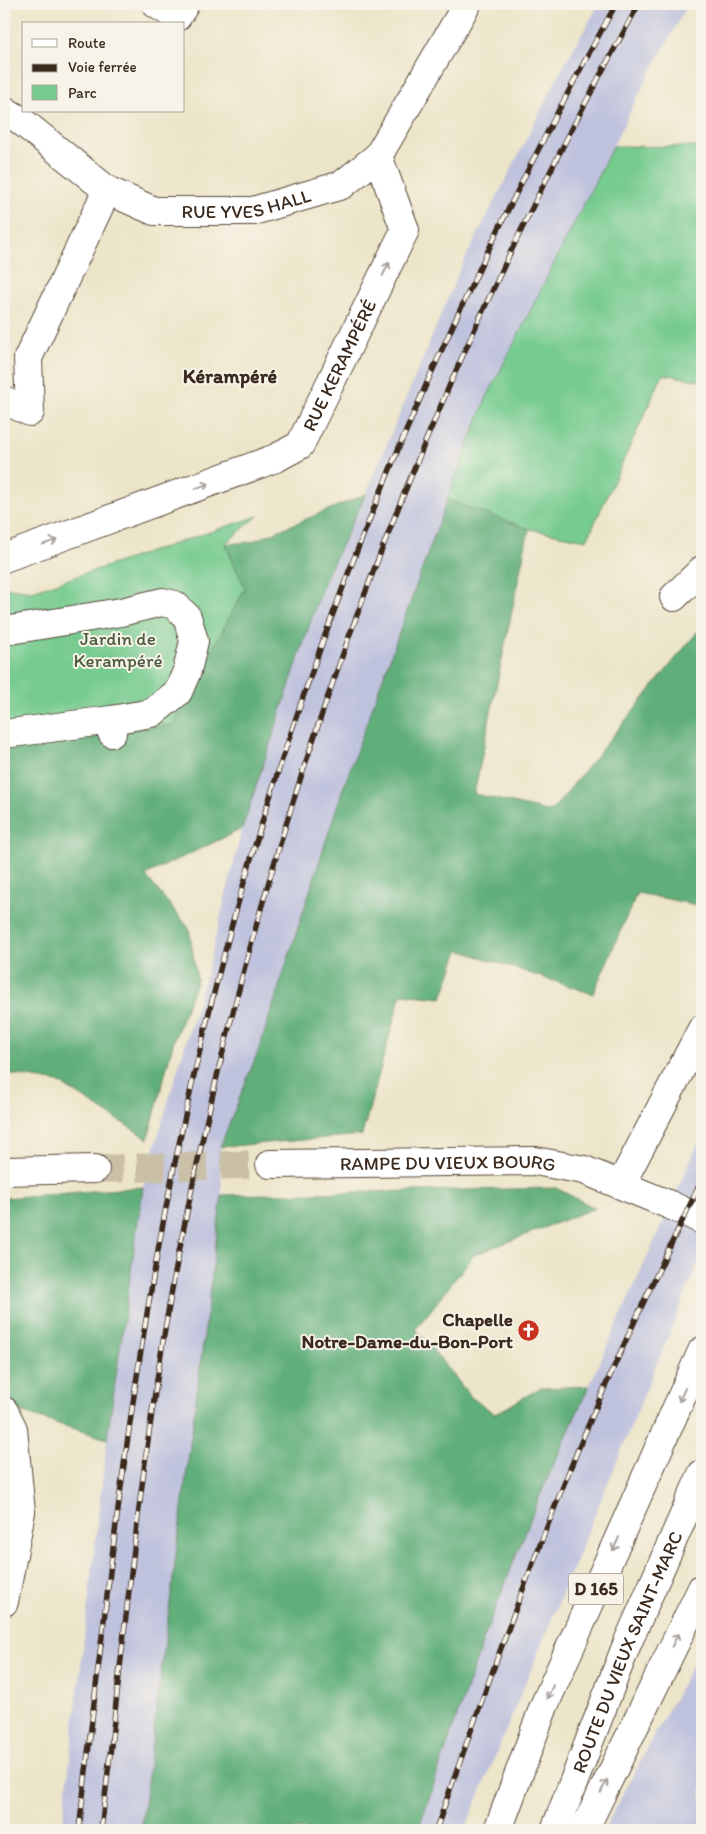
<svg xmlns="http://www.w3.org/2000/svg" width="706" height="1834" viewBox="0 0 706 1834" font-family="Itim,sans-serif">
	<rect width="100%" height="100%" fill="#f7f3e8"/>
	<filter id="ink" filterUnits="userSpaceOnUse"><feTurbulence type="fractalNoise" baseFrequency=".02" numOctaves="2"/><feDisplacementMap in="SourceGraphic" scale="10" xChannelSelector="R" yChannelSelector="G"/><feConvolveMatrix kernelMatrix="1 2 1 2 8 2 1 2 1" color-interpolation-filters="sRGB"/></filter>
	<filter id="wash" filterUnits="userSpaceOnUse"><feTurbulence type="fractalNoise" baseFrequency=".0096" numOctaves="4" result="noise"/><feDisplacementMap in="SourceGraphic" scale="20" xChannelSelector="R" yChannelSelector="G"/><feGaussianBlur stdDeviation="1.12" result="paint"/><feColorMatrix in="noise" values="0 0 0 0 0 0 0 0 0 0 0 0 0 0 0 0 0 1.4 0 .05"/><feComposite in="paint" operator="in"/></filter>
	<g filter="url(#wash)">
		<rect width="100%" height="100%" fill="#ede5c9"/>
		<path fill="#bfc2dd" d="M599 4H688L641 90 485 401 447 500 341 794 259 1049 220 1147 222 1195 141 1830H62L107 1439 143 1187 209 964 242 829 323 584 366 494 461 267 561 71Z
			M702 1135V1254L465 1830H418L487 1629 540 1495Z
			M702 1646V1830H605L607 1824Z"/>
		<path fill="#76cb8f" stroke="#587a56" d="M613 146 702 147V381L663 374 587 540 529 529 447 500 485 401Z
			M258 516 225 544 245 588 173 725 4 744V587L32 591Z"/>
		<path fill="#60af7a" stroke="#4e6c4c" d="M366 494 323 584 242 829 145 875 189 928 197 980 174 1040 148 1139 58 1082 4 1073V735H90L173 725 245 588 225 544 251 542Z
			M447 500 529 529 474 794 551 812 702 626V906L637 893 593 994 459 950 442 998 401 994 362 1135 220 1147 259 1049 341 794Z
			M143 1187 107 1439 4 1407V1198Z
			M556 1188 595 1208 474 1255 416 1329 471 1397 495 1414 540 1388 589 1386 540 1495 487 1629 418 1830H141L222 1195Z"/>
	</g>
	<g filter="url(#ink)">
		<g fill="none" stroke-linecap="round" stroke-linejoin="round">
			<path stroke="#c9c0a7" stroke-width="28" stroke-dasharray="28 14" stroke-linecap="butt" d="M95 1169 270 1164"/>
			<defs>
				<path id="pedestrian" d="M4 631 121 612 162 602 175 605 187 617 194 641 187 671 178 692 152 713 111 720 112 733
					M4 734 111 720"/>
				<g id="minor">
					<path d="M156 4 177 17 185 4"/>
					<path id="s1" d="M4 110 20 120 107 190 154 211H253L342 185 378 156 467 4"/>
					<path d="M4 400 30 412 28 358 107 190"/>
					<path id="s2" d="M4 558 276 458 300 445 405 230 378 156"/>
					<path d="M674 597 702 570"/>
					<path id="s3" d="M270 1164 535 1161 584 1170 670 1205 702 1220"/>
					<path d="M4 1171 95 1169"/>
					<path d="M621 1184 702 1029"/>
					<path d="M4 1411 13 1429 21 1512 4 1602"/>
				</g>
				<g id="trunk">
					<path d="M498 1830 544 1706 702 1351"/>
					<path id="s4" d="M555 1830 627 1644 702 1474"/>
					<path d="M584 1830 702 1588"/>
				</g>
			</defs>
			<use href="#pedestrian" stroke="#564638" stroke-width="30"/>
			<use href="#minor" stroke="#564638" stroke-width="30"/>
			<use href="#trunk" stroke="#564638" stroke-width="30"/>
			<use href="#pedestrian" stroke="#fff" stroke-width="28"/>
			<use href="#minor" stroke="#fff" stroke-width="28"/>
			<use href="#trunk" stroke="#fff" stroke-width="28"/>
			<defs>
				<path id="rail" d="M79 1830C106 1603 130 1377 177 1153 260 749 416 364 616 4
					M101 1830C125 1636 142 1440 180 1247 265 809 422 393 639 4
					M436 1830C478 1709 522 1588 570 1469 610 1371 656 1275 702 1180"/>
			</defs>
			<use href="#rail" stroke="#3b2a1e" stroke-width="5.5"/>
			<use href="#rail" stroke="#f7f3e8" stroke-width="4" stroke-dasharray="11" stroke-linecap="butt"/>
		</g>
		<defs><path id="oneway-shaft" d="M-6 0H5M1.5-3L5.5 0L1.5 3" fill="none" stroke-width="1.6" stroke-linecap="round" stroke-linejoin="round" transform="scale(1.25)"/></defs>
		<g stroke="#a79f9a">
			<use href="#oneway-shaft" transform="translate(386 269) rotate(-64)"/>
			<use href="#oneway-shaft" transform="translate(202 486) rotate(-20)"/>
			<use href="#oneway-shaft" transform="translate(50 542) rotate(-20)"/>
			<use href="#oneway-shaft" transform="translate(682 1395) rotate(114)"/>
			<use href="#oneway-shaft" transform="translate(616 1544) rotate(114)"/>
			<use href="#oneway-shaft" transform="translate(675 1640) rotate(-64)"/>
			<use href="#oneway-shaft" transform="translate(550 1692) rotate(114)"/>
			<use href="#oneway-shaft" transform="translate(604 1786) rotate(-64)"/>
		</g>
	</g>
	<defs>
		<symbol id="church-disc" viewBox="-11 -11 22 22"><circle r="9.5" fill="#c8321e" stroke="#f7f3e8"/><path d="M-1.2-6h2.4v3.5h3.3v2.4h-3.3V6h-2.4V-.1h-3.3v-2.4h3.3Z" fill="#fff"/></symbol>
	</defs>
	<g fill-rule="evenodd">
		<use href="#church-disc" x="516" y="1318" width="25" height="25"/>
	</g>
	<g text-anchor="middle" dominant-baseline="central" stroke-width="4" stroke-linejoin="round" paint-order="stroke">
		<rect fill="#f7f3e8" stroke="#73665b" stroke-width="1" x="568.5" y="1573.5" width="55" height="31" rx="4"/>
		<g font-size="18" font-weight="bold" fill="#3b2a1e">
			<text x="596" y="1589">D 165</text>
		</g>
		<g font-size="19" fill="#3b2a1e" stroke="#f7f3e8">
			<text stroke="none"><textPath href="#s1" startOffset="275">RUE YVES HALL</textPath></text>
			<text stroke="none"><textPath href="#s2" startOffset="406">RUE KERAMPÉRÉ</textPath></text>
			<text stroke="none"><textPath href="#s3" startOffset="178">RAMPE DU VIEUX BOURG</textPath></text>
			<text stroke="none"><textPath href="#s4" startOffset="192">ROUTE DU VIEUX SAINT-MARC</textPath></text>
		</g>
		<g font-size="19" fill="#4d5a40" stroke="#f7f3e8">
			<text x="118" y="638">Jardin de<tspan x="118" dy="22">Kerampéré</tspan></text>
		</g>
		<g font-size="19" font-weight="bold" fill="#3b2a1e" stroke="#f7f3e8" text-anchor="end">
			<text x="513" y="1319">Chapelle<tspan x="513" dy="22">Notre-Dame-du-Bon-Port</tspan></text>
		</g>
		<g font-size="20" font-weight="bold" fill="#3b2a1e" stroke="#f7f3e8">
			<text x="230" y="376">Kérampéré</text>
		</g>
	</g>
	<rect width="706" height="1834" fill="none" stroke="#f7f3e8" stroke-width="20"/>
	<rect x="22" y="22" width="162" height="90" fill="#f7f3e8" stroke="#aca397"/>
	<rect x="32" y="39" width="25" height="8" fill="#ffffff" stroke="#aca397"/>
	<text x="68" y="48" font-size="15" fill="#3b2a1e">Route</text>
	<rect x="32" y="64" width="25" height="8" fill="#3b2a1e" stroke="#aca397"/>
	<text x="68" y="72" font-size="15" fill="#3b2a1e">Voie ferrée</text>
	<rect x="32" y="85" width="25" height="15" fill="#76cb8f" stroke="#aca397"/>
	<text x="68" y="98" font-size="15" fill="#3b2a1e">Parc</text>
</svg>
